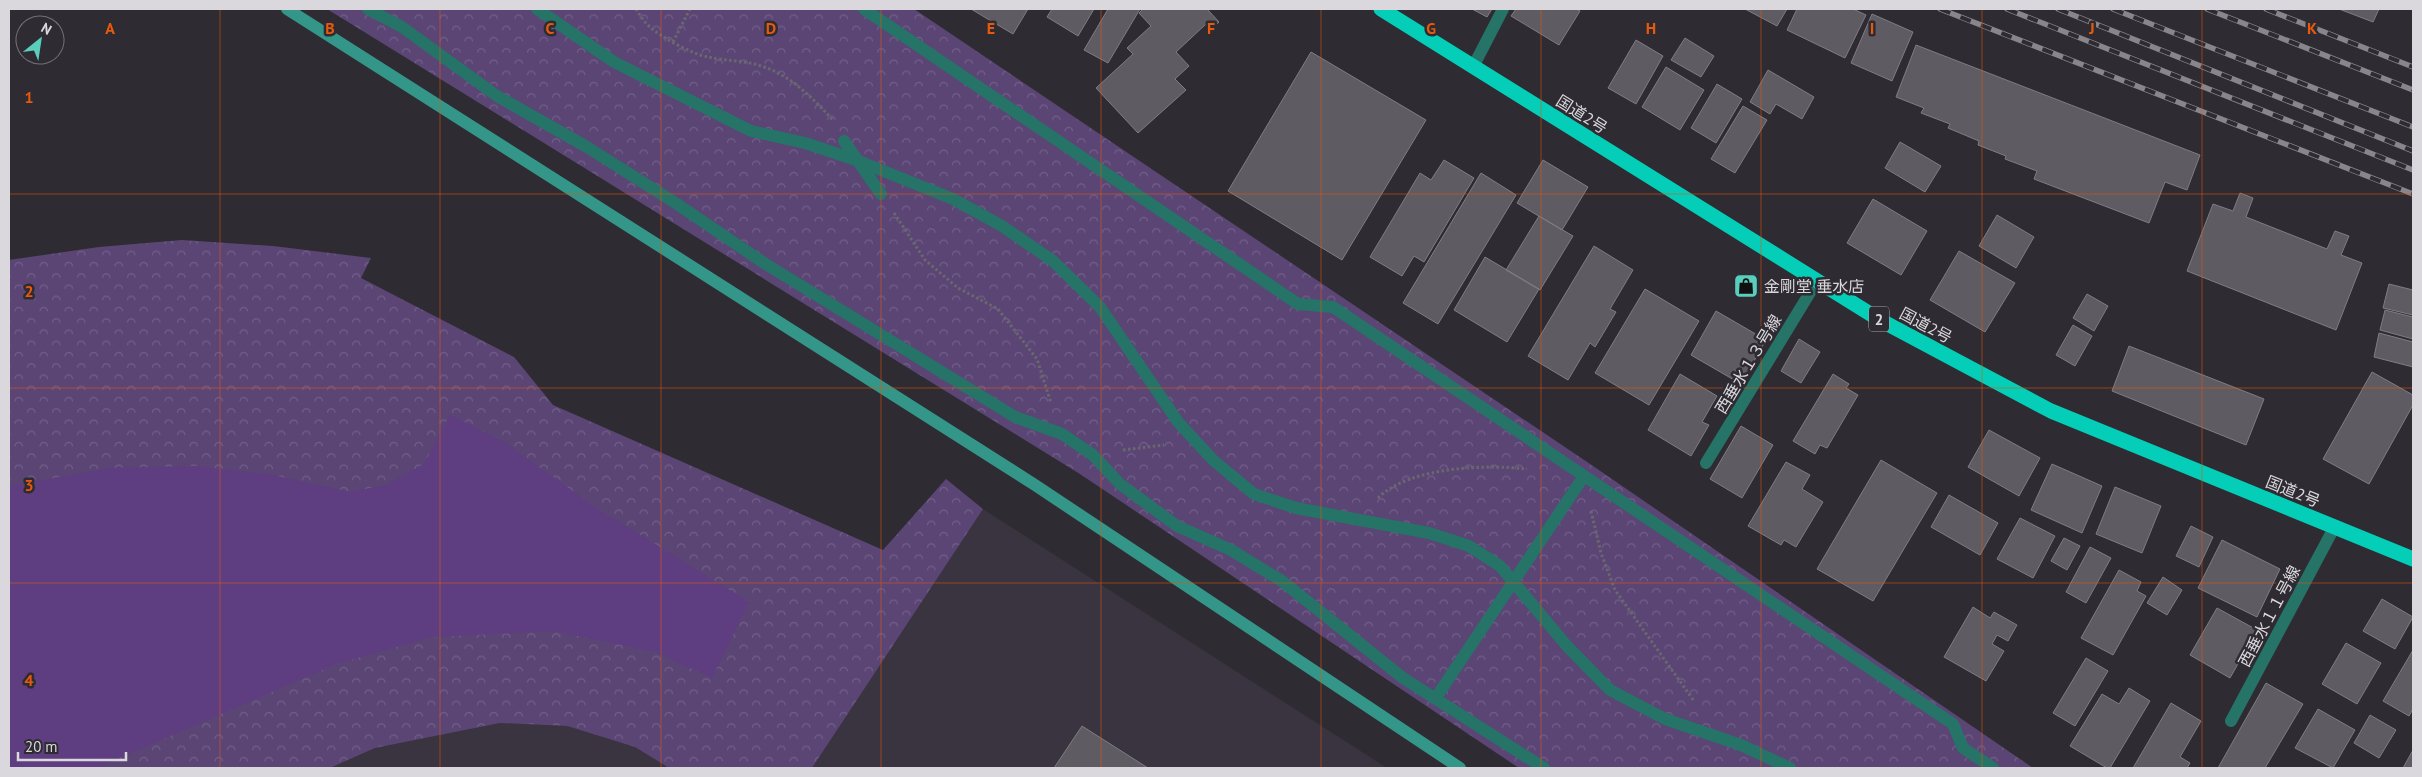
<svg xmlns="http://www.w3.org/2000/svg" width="2422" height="777" viewBox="0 0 2422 777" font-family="'PT Sans','Noto Sans JP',sans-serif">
	<defs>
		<pattern id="forest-crowns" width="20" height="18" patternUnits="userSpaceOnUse" patternTransform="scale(1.25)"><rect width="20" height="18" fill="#5b4575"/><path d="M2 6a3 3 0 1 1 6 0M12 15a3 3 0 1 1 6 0" fill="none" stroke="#725f88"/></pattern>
	</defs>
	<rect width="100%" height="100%" fill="#2e2c32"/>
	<path fill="#39343f" d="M983 509 1387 768H812Z
		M500 723 567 726 635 747 669 768H330L375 748Z"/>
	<path fill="url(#forest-crowns)" d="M327 9H914L1593 466 2033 768H1519L1080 474Z
		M182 240 273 246 371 258 361 278 514 357 553 405 883 550 946 479 983 509 812 768H669L635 747 567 726 500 723 375 748 330 768H9V260L99 247Z"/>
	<path fill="#5e3e80" d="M450 415 501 440 598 509 749 602 712 678 656 652 553 631 432 637 336 664 96 768H9V486L111 468 196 466 268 474 350 492 387 485 424 464Z"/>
	<path fill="#5e5b62" stroke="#7f7c84" d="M971 9H1028L1013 34Z
		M1052 9H1094L1078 36 1047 17Z
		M1108 9H1140L1108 63 1084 50Z
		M1143 9H1207L1219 22 1211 29 1206 24 1176 52 1189 66 1175 79 1186 90 1138 133 1096 88 1133 54 1127 48 1151 26 1139 13Z
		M1472 9H1492L1487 17Z
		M1516 9H1576L1580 11 1559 45 1511 16Z
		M1745 9H1787L1777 26Z
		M1797 9H1853L1866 15 1845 58 1787 30Z
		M2339 9H2379L2373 22Z
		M1872 14 1913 32 1892 81 1851 63Z
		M1685 38 1714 56 1701 77 1671 60Z
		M1636 40 1663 56 1636 104 1608 88Z
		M1916 45 2200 155 2187 190 2165 182 2149 223 2034 179 2037 171 2005 159 2006 156 1978 145 1979 141 1948 128 1950 124 1921 113 1924 108 1896 97Z
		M1311 52 1426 120 1342 260 1228 191Z
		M1666 67 1704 90 1680 130 1642 107Z
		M1768 70 1814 97 1802 119 1776 104 1770 114 1750 102Z
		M1717 84 1742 99 1716 143 1691 128Z
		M1743 106 1767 120 1735 173 1711 159Z
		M1900 142 1941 166 1925 192 1885 168Z
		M1444 160 1474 178 1424 262 1414 256 1402 276 1370 257 1420 173 1431 180Z
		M1543 160 1588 187 1562 230 1517 203Z
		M1481 173 1516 195 1438 324 1403 303Z
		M2240 193 2253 198 2246 217 2327 249 2335 231 2349 236 2341 255 2362 263 2336 330 2187 271 2213 204 2233 211Z
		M1873 199 1927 231 1901 275 1847 243Z
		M1997 215 2034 237 2016 268 1979 246Z
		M1539 216 1573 236 1540 290 1506 270Z
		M1594 246 1633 270 1610 309 1616 312 1595 347 1590 343 1568 380 1528 356Z
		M1959 251 2015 283 1985 332 1930 300Z
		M1485 257 1539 289 1507 342 1454 310Z
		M2389 284 2413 290V315L2383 308Z
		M1645 289 1699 321 1649 405 1595 373Z
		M2087 294 2108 306 2094 331 2073 318Z
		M2385 310 2413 317V339L2380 330Z
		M1716 311 1766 340 1741 384 1691 355Z
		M2073 325 2092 336 2075 366 2056 355Z
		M2379 333 2413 342V367L2374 357Z
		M1799 339 1820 352 1801 383 1781 371Z
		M2129 346 2264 399 2246 445 2112 391Z
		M2372 372 2413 395V405L2369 484 2323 459Z
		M1680 374 1717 396 1702 422 1709 425 1691 456 1648 430Z
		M1833 374 1849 384 1846 388 1858 395 1827 448 1820 445 1815 454 1793 441Z
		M1741 426 1773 445 1742 498 1710 479Z
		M1989 430 2040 458 2019 496 1968 467Z
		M1881 460 1937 493 1873 601 1817 569Z
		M1786 462 1810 475 1802 489 1823 502 1796 547 1784 540 1781 545 1748 526Z
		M2052 464 2102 486 2082 533 2031 510Z
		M2115 487 2161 506 2142 553 2096 534Z
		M1949 495 1998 523 1980 555 1931 527Z
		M2020 518 2055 536 2033 578 1997 559Z
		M2191 526 2213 537 2199 567 2176 556Z
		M2064 538 2080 546 2067 570 2051 561Z
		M2222 540 2280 569 2257 617 2198 588Z
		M2090 547 2111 558 2086 603 2066 592Z
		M2119 570 2141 582 2137 591 2146 596 2113 655 2081 638Z
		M2163 577 2182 590 2167 615 2147 603Z
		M2382 599 2413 617 2395 649 2363 631Z
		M1973 607 1990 618 1994 612 2017 625 2008 641 1997 635 1992 644 2004 651 1986 681 1944 657Z
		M2217 608 2257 630 2230 678 2190 655Z
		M2346 643 2381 663 2357 704 2322 684Z
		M2413 650V709L2409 716 2383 701Z
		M2086 658 2108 671 2075 726 2053 713Z
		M2266 683 2303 704 2265 768H2218Z
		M2129 688 2150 701 2110 768H2107L2070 746 2102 694 2119 704Z
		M2171 703 2201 721 2180 757 2190 763 2187 768H2133Z
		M2318 709 2355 730 2333 768 2295 748Z
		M2370 715 2396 730 2379 758 2354 743Z
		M1082 726 1148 768H1054Z
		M2413 750V768H2403Z"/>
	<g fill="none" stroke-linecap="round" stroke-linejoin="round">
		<path stroke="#6a686d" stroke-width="3" stroke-dasharray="2.5 2.5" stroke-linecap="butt" d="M636 9C640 15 644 22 650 27 662 38 692 54 708 57 725 61 743 60 761 66 791 75 812 98 833 120
			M673 42 690 9
			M894 213 925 260 958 288 998 309 1037 359 1051 403
			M1123 450 1164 445
			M1378 498C1409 467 1485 464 1527 469
			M1591 511 1601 553 1615 590 1694 701"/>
		<path stroke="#267368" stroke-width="12" d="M1473 67 1503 9
			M1706 463 1817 281
			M2231 721 2335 526"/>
		<path stroke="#267368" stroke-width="12" d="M368 9 402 27 497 96 587 147 677 204 764 263 1015 417 1062 434 1093 455 1120 484 1177 526 1231 550 1282 581 1403 678 1544 768
			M537 9 614 62 751 131 805 143 856 160 953 199 1002 226 1053 261 1100 307 1178 422 1213 460 1254 494 1296 508 1429 533 1469 546 1500 566 1567 646 1610 690 1665 719 1741 745 1790 768
			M864 9 1298 304 1333 307 1953 724 1963 748 1993 768
			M844 141 881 194
			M1435 699 1584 476"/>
		<path stroke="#349688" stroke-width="12" d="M287 9 1035 485 1460 768"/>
		<path stroke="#04cdb8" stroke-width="15" d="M1381 9 1880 320 2051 411 2413 559"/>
		<defs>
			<path id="rail" d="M1940 9 2413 194
				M2007 9 2413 170
				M2058 9 2413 151
				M2113 9 2413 127
				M2207 9 2413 90
				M2266 9 2413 67"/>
		</defs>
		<use href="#rail" stroke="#88868b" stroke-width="5.5"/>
		<use href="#rail" stroke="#2e2c32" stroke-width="4" stroke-dasharray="11" stroke-linecap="butt"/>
	</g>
	<path fill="none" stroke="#e8590c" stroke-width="1" stroke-opacity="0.55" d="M220 9V768M440 9V768M661 9V768M881 9V768M1101 9V768M1321 9V768M1541 9V768M1761 9V768M1982 9V768M2202 9V768M9 194H2413M9 388H2413M9 583H2413"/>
	<defs>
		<symbol id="shop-square" viewBox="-11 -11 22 22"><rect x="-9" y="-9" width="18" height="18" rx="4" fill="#5acebd" stroke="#2e2c32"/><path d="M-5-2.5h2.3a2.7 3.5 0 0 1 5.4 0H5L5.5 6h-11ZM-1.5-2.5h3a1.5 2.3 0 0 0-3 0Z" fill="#111"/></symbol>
	</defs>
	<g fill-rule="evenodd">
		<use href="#shop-square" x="1732" y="272" width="28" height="28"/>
	</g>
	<g text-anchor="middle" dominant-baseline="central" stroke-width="5" stroke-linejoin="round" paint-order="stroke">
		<rect fill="#2e2c32" stroke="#a6a4a9" stroke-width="1" x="1869" y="306.5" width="20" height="25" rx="4"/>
		<g font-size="15" font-weight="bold" fill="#dad8dc">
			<text x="1879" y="319">2</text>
		</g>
		<g font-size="16" fill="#dad8dc" stroke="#2e2c32">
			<text transform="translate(1582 114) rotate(32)">国道2号</text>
			<text transform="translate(1926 325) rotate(28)">国道2号</text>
			<text transform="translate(1748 364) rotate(-59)">西垂水１３号線</text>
			<text transform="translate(2293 491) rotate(22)">国道2号</text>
			<text transform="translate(2269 616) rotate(-62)">西垂水１１号線</text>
		</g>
		<g font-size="16" fill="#dad8dc" stroke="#2e2c32" text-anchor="start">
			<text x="1764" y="286">金剛堂 垂水店</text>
		</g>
	</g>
	<g font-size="16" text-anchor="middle" font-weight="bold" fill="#e8590c" stroke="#2e2c32" stroke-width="5" stroke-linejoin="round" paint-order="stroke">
		<text x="110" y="34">A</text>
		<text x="330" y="34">B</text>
		<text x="550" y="34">C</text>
		<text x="771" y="34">D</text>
		<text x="991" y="34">E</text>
		<text x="1211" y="34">F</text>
		<text x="1431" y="34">G</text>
		<text x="1651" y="34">H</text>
		<text x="1872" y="34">I</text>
		<text x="2092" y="34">J</text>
		<text x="2312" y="34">K</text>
		<text x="29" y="103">1</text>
		<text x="29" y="297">2</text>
		<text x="29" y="491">3</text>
		<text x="29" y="686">4</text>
	</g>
	<rect width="2422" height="777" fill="none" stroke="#dad8dc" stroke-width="20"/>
	<g transform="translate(40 40) rotate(30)"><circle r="24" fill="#2e2c32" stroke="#737176"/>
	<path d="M0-4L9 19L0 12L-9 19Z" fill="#5acebd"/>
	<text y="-8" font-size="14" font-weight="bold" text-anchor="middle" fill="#dad8dc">N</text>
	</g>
	<path d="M18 752v8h108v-8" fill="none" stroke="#dad8dc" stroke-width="2.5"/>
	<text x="25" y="752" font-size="15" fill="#dad8dc" stroke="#2e2c32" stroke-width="4" paint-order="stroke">20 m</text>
</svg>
